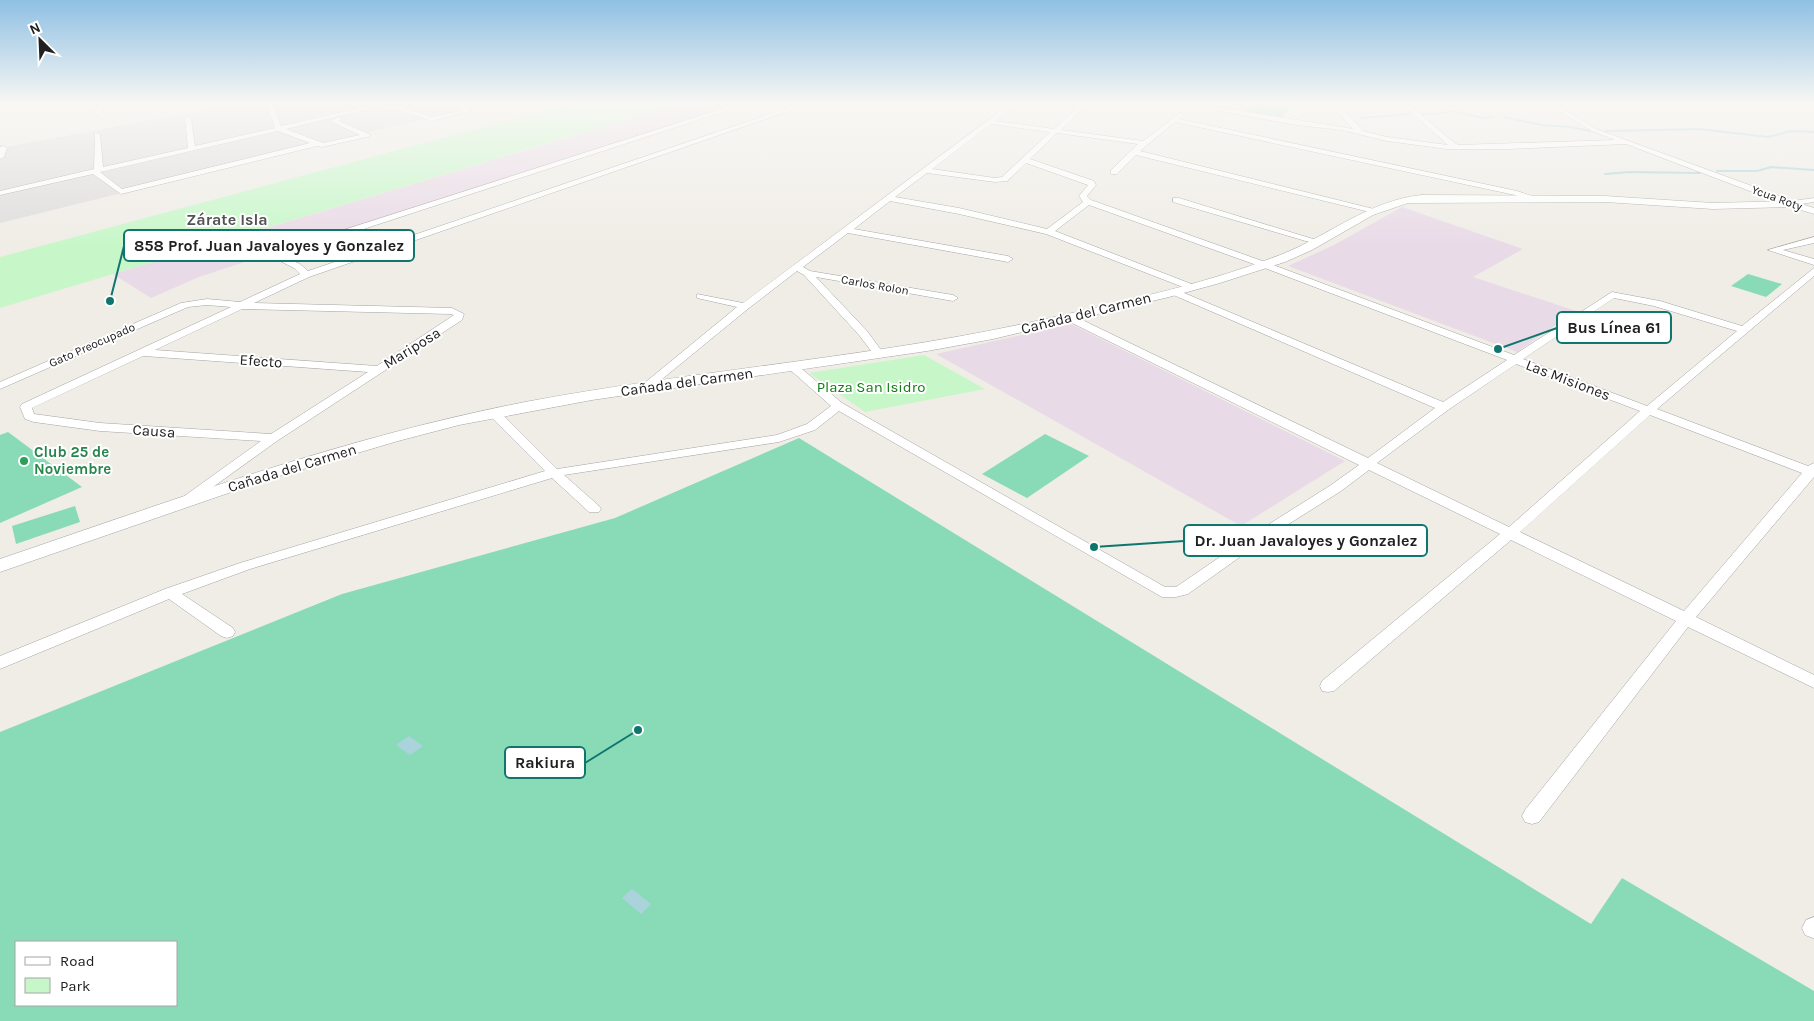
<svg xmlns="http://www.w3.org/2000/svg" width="1814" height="1021" viewBox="0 0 1814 1021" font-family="Karla,sans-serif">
	<rect width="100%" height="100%" fill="#f0ede7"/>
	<path fill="#dedddd" d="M245 103H488L0 223V148Z"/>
	<path fill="#e9dae7" d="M684 103H740L266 255 199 277 151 298 113 274Z
		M1402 207 1523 249 1473 277 1576 311 1517 352 1288 266 1334 245Z
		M1071 324 1345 461 1241 526 936 354Z"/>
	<path fill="#c7f7c9" d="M573 103H681L0 308V257Z
		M924 355 985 389 865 412 809 373Z"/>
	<path fill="#89dbb8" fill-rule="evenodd" d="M1255 103 1291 107 1280 118 1245 112Z
		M1748 274 1782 284 1766 297 1731 286Z
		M8 432 82 487 0 523V435Z
		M1045 434 1089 456 1027 498 982 474Z
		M799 438 1591 924 1622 878 1814 991V1021H0V732L342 594 615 518ZM16 942H176V1005H16Z
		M75 506 80 522 16 544 12 526Z"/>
	<path fill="#aad3dc" d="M409 736 423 746 410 755 396 745Z
		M632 889 651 904 641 914 622 898Z"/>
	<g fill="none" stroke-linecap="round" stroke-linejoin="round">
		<path stroke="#aad3dc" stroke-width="2" d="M1418 114H1437L1452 111 1483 118 1493 117
			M1504 117 1542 125 1571 127 1590 131
			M1361 118 1410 114
			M1606 131 1699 129 1768 137 1791 131 1814 132
			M1717 171H1757L1771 167 1814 170
			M1605 174 1629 172 1700 173"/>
		<defs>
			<path id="minor" d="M99 103H105L100 114 97 116 94 114Z
				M266 103H272L281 126 382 103H394L286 129 323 143 360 135 330 121 339 117 342 119 339 121 369 134 371 135 367 137 322 147 317 146 121 194 93 174 0 195V191L94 169 95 133 100 134 103 167 188 148 185 119 188 117 191 119 195 146 275 128ZM278 131 310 143 122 189 100 172Z
				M451 103H460L473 110 432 121 394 109 382 111 379 109 394 105 432 117 464 110Z
				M740 103H750L290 253 284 257 300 264 308 271 802 103H812L309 277 254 303 452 308 464 314 462 320 277 441 188 505 183 506 176 502 261 441 100 431 34 422 25 419 20 407 22 404 231 307 207 305 188 307 0 389V382L181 303 207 299 240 302 300 274 294 268 274 258 276 254 284 249ZM242 309 450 314 454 315 377 366 155 350ZM143 356H144L368 372 271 434 100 423 34 414 32 408Z
				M1011 103H1018L995 121 1054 129 1082 103H1089L1061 130 1143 141 1180 113 1183 115 1179 119 1517 191 1535 197 1536 199 1532 201 1515 195 1175 122 1140 151 1378 210 1374 213 1136 155 1117 174H1111V170L1138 144 1057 133 1030 159 1094 181 1096 185 1087 196 1091 200 1268 263 1514 355 1612 292 1660 301 1742 326 1814 268V276L1657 409 1808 466 1814 463V477L1696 617 1814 675V688L1688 627 1539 822 1532 824 1525 822 1522 816 1525 810 1676 621 1511 540 1334 691 1328 692 1322 691 1320 686 1322 681 1500 534 1369 470 1341 491 1265 539 1188 594 1176 597H1162L839 411 815 430 779 442 564 475 599 506 601 509 599 512H589L552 478 250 569 182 594 233 628 235 632 233 636 227 638 221 636 169 599 0 669V656L165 589 240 563 545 471 490 416 488 413 490 410H498L557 469 777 435 807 424 831 406 788 368 786 366 788 364H796L842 403 1165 587H1176L1255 533 1331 485 1359 465 1066 320 1065 318 1066 316H1074L1368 458 1435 408 1171 294V290H1177L1443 402 1507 360 1262 267 1089 205 1055 231 1194 285V289H1188L1046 234 959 214 890 201 854 229 1008 256 1013 259 1008 262 848 233 803 267 810 271 953 295 958 298 953 301 816 277 867 331 884 354 879 357 875 356 859 335 804 275 797 271 749 308 650 389H642L640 387 642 385 737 307 697 298V294L743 303ZM991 124 1050 132 1002 177 995 178 932 169ZM1026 163 1088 185 1079 196 1083 202 1047 229 959 208 895 197 927 173 995 182 1007 181ZM1614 298 1654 306 1737 331 1647 406 1523 359ZM1516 364 1640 411 1509 527 1377 463 1448 410ZM1650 415 1802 473 1684 611 1520 532Z
				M1177 103H1192L1353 129 1330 103H1337L1363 131 1387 137 1448 145 1401 103H1408L1448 138 1458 145 1615 140 1592 131 1545 103H1553L1596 129 1793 201 1814 198V202L1789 206 1626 144 1508 149H1447L1387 141 1342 130 1296 125Z
				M3 146 7 148 4 157 0 159V147Z
				M1173 198H1179L1323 242 1319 245 1316 244 1173 202Z
				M1814 237V243L1783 250 1814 259V265L1768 250Z
				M1814 917V938H1813L1805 935 1802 928 1806 920Z"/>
			<path id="tertiary" d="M1422 195 1605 196 1713 203 1792 201 1814 208V214L1791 207 1713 209 1605 202 1408 203 1373 215 1312 250 1285 262 1220 283 1169 297 993 339 927 351 592 400 459 425 398 441 266 480 0 572V559C173 500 345 437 525 402 702 369 883 357 1059 316 1133 299 1209 283 1280 255 1329 236 1369 200 1422 195Z"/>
		</defs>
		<use href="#minor" stroke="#a4a4a4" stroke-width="1"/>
		<use href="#tertiary" stroke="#a4a4a4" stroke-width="1"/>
		<use href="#minor" fill="#fff" fill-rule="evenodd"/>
		<use href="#tertiary" fill="#fff" fill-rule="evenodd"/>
	</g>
	<linearGradient id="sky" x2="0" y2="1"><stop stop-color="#8fc0e3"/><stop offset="0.42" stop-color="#f8f7f4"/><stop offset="1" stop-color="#f8f7f4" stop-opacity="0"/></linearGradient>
	<rect width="1814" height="246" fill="url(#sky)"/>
	<circle fill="#2e9e5b" stroke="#fff" stroke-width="2" cx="24" cy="461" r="5"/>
	<g text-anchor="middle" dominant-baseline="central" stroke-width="4" stroke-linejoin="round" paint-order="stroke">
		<g font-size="12" fill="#202020" stroke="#fff">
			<text transform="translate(1777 198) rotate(20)">Ycua Roty</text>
			<text transform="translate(875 285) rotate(10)">Carlos Rolon</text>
			<text transform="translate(92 345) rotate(-24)">Gato Preocupado</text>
		</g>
		<g font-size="15" fill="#202020" stroke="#fff">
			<text transform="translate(1086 313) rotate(-14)">Cañada del Carmen</text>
			<text transform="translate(412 348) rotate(-32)">Mariposa</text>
			<text transform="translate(261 361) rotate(4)">Efecto</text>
			<text transform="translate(1568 380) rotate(21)">Las Misiones</text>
			<text transform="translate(687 382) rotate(-8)">Cañada del Carmen</text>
			<text transform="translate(154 431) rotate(4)">Causa</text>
			<text transform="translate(292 468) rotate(-17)">Cañada del Carmen</text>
		</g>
		<g font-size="15" fill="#117c15" stroke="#fff">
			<text x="871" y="387">Plaza San Isidro</text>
		</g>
		<g font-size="15" font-weight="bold" fill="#27864d" stroke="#fff" text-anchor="start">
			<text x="34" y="452">Club 25 de<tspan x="34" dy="17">Noviembre</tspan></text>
		</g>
		<g font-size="16" font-weight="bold" fill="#535353" stroke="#fff">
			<text x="227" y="219">Zárate Isla</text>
		</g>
	</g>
	<path fill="none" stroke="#0f766e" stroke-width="2" d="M110 301L124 246M1498 349L1557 328M1094 547L1184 541M638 730L585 763"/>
	<g fill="#0f766e" stroke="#fff" stroke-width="2">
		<circle cx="110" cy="301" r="5"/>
		<circle cx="1498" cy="349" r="5"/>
		<circle cx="1094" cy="547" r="5"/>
		<circle cx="638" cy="730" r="5"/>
	</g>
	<g fill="#fff" stroke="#0f766e" stroke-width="2">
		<rect x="124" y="230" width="290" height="31" rx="5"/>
		<rect x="1557" y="312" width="114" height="31" rx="5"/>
		<rect x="1184" y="525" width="243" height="31" rx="5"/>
		<rect x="505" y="747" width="80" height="31" rx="5"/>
	</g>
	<g font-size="16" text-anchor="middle" font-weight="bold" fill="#202020">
		<text x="269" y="251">858 Prof. Juan Javaloyes y Gonzalez</text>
		<text x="1614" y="333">Bus Línea 61</text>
		<text x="1306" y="546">Dr. Juan Javaloyes y Gonzalez</text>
		<text x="545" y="768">Rakiura</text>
	</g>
	<rect x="15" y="941" width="162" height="65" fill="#ffffff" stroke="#a6a6a6"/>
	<rect x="25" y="957" width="25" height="8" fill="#ffffff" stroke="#a6a6a6"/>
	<text x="60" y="966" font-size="15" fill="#202020">Road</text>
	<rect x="25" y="978" width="25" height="15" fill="#c7f7c9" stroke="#a6a6a6"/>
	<text x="60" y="991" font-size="15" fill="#202020">Park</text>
	<g transform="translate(40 40) rotate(336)" stroke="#ffffff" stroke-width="4" paint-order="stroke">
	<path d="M0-4L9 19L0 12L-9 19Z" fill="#202020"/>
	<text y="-8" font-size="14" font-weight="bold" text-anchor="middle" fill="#202020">N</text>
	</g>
</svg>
